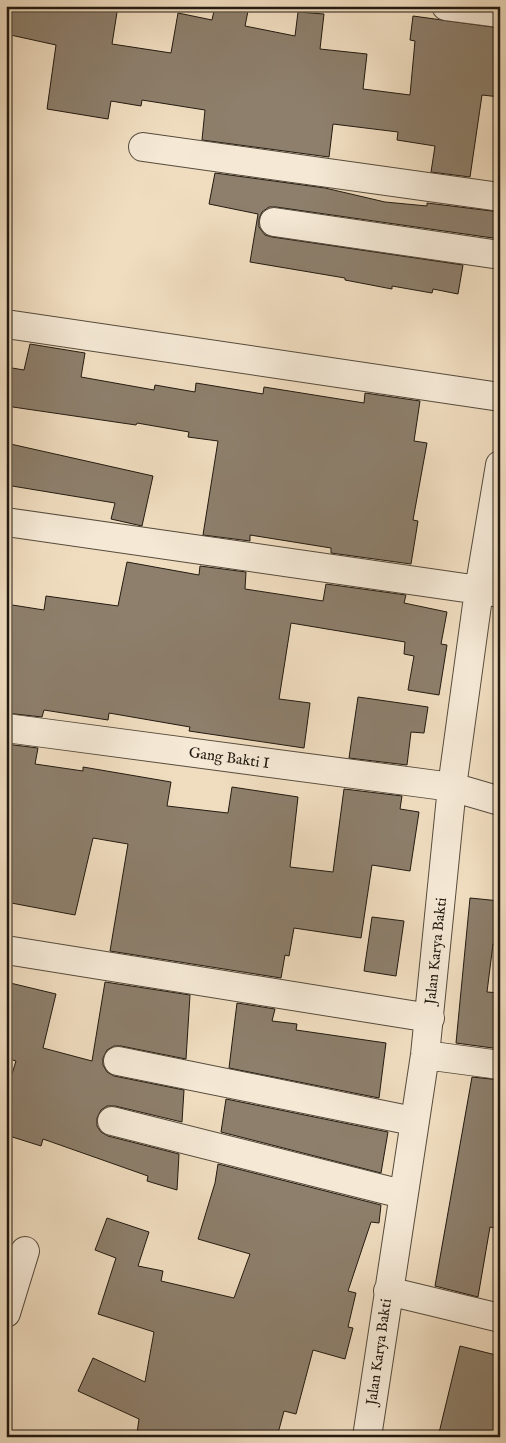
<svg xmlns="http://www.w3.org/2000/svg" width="506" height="1443" viewBox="0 0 506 1443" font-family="'IM FELL English',serif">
	<rect width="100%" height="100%" fill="#f0ddc0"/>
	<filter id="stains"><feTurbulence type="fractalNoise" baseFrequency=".004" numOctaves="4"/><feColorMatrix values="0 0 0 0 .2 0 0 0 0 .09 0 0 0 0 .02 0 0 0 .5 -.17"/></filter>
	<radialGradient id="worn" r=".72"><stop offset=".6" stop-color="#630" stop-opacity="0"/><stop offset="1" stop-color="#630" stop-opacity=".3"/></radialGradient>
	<path fill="#8d7f6c" stroke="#221a10" d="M6 6H118L112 44 171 53 178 13 212 20 215 6H249L245 26 295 36 298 12 324 14 320 49 367 54 363 89 410 95 415 41 410 40 413 16 500 28V97L482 95 470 177 431 172 435 146 397 140 398 132 333 124 329 157 202 140 205 110 142 100 141 106 111 101 108 119 47 109 56 45 6 34Z
		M215 173 325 188 385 202 427 206V203L500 212V239L276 207H269L262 212 259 219V227L265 235 272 237 463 265 458 294 433 289 432 293 392 286V289L345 280V278L250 262 258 214 209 204Z
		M30 344 85 353 81 377 154 390 155 385 195 392 196 383 263 394 264 387 364 403 365 393 420 401 414 441 427 443 413 520 418 521 411 564 331 553V548L250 535V541L203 535 218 441 188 437 189 432 137 423 136 425 6 406V367L24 370Z
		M6 443 153 476 142 526 111 519 115 503 6 485Z
		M127 562 199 575 200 566 246 572 245 589 323 601 326 584 406 595 404 603 447 612 441 644 447 645 439 695 408 690 414 656 404 654 405 642 291 623 279 699 310 703 304 748 189 731 190 727 109 713 108 720 44 710 42 717 6 713V604L44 610 46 596 118 606Z
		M358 697 428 707 424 733 411 732 407 765 349 758Z
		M6 744 38 748 35 764 83 771V767L171 782 167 806 228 813 232 787 298 797 290 867 333 872 344 789 402 796 400 809 419 812 410 871 372 865 361 938 294 928 289 956 285 955 281 978 110 951 128 844 93 838 75 915 6 902Z
		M470 898 500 901V945L493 944 487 992 500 993V1049L456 1043Z
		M372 917 404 921 396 976 364 971Z
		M6 982 56 994 43 1048 92 1061 105 982 190 995 186 1059 121 1046H114L107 1050 103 1058V1065L107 1072 114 1076 184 1090 182 1122 115 1106H107L101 1110 97 1118V1126L101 1132 108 1136 179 1154 177 1190 147 1181 148 1176 43 1139 41 1146 6 1135V1093L16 1061 6 1058Z
		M237 1003 275 1009 272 1021 297 1024 296 1030 386 1043 379 1098 229 1068Z
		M472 1077 500 1080V1229L490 1227 478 1297 435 1286Z
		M226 1099 388 1132 381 1173 221 1132Z
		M218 1164 381 1205 379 1223 371 1222 348 1291 356 1293 348 1327 353 1328 345 1359 313 1350 296 1414 284 1411 277 1437H161L137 1433 139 1419 78 1391 93 1358 145 1382 154 1332 98 1314 116 1258 95 1250 107 1218 149 1232 138 1266 163 1271 161 1281 234 1298 250 1254 198 1239 215 1183Z
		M460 1346 500 1356V1437H438Z"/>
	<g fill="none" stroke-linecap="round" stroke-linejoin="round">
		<defs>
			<path id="minor" d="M446 6 500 13
				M143 147 500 197
				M274 222 500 255
				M6 324 500 397
				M6 522 500 593
				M6 728 452 787 500 801
				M6 950 430 1018
				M425 1055 500 1065
				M118 1061 413 1121
				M112 1121 402 1194
				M388 1291 500 1318
				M6 1313 25 1251
				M367 1437 425 1055 452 787 479 590 500 465"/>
		</defs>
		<use href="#minor" stroke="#564b3c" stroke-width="30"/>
		<use href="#minor" stroke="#f5e9d6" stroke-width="28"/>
	</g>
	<g text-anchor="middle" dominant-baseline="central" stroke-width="4" stroke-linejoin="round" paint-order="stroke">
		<g font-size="15" fill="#221a10" stroke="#f5e9d6">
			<text transform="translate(229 758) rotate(8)">Gang Bakti I</text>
			<text transform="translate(436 951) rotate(-84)">Jalan Karya Bakti</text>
			<text transform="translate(379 1352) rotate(-82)">Jalan Karya Bakti</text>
		</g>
	</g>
	<rect width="506" height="1443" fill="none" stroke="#f0ddc0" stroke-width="25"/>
	<rect x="8" y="8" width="491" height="1428" fill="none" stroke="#221a10" stroke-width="2.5"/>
	<rect x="12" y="12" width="481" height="1418" fill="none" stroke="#221a10"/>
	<rect width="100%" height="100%" filter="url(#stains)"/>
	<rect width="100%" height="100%" fill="url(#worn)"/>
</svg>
